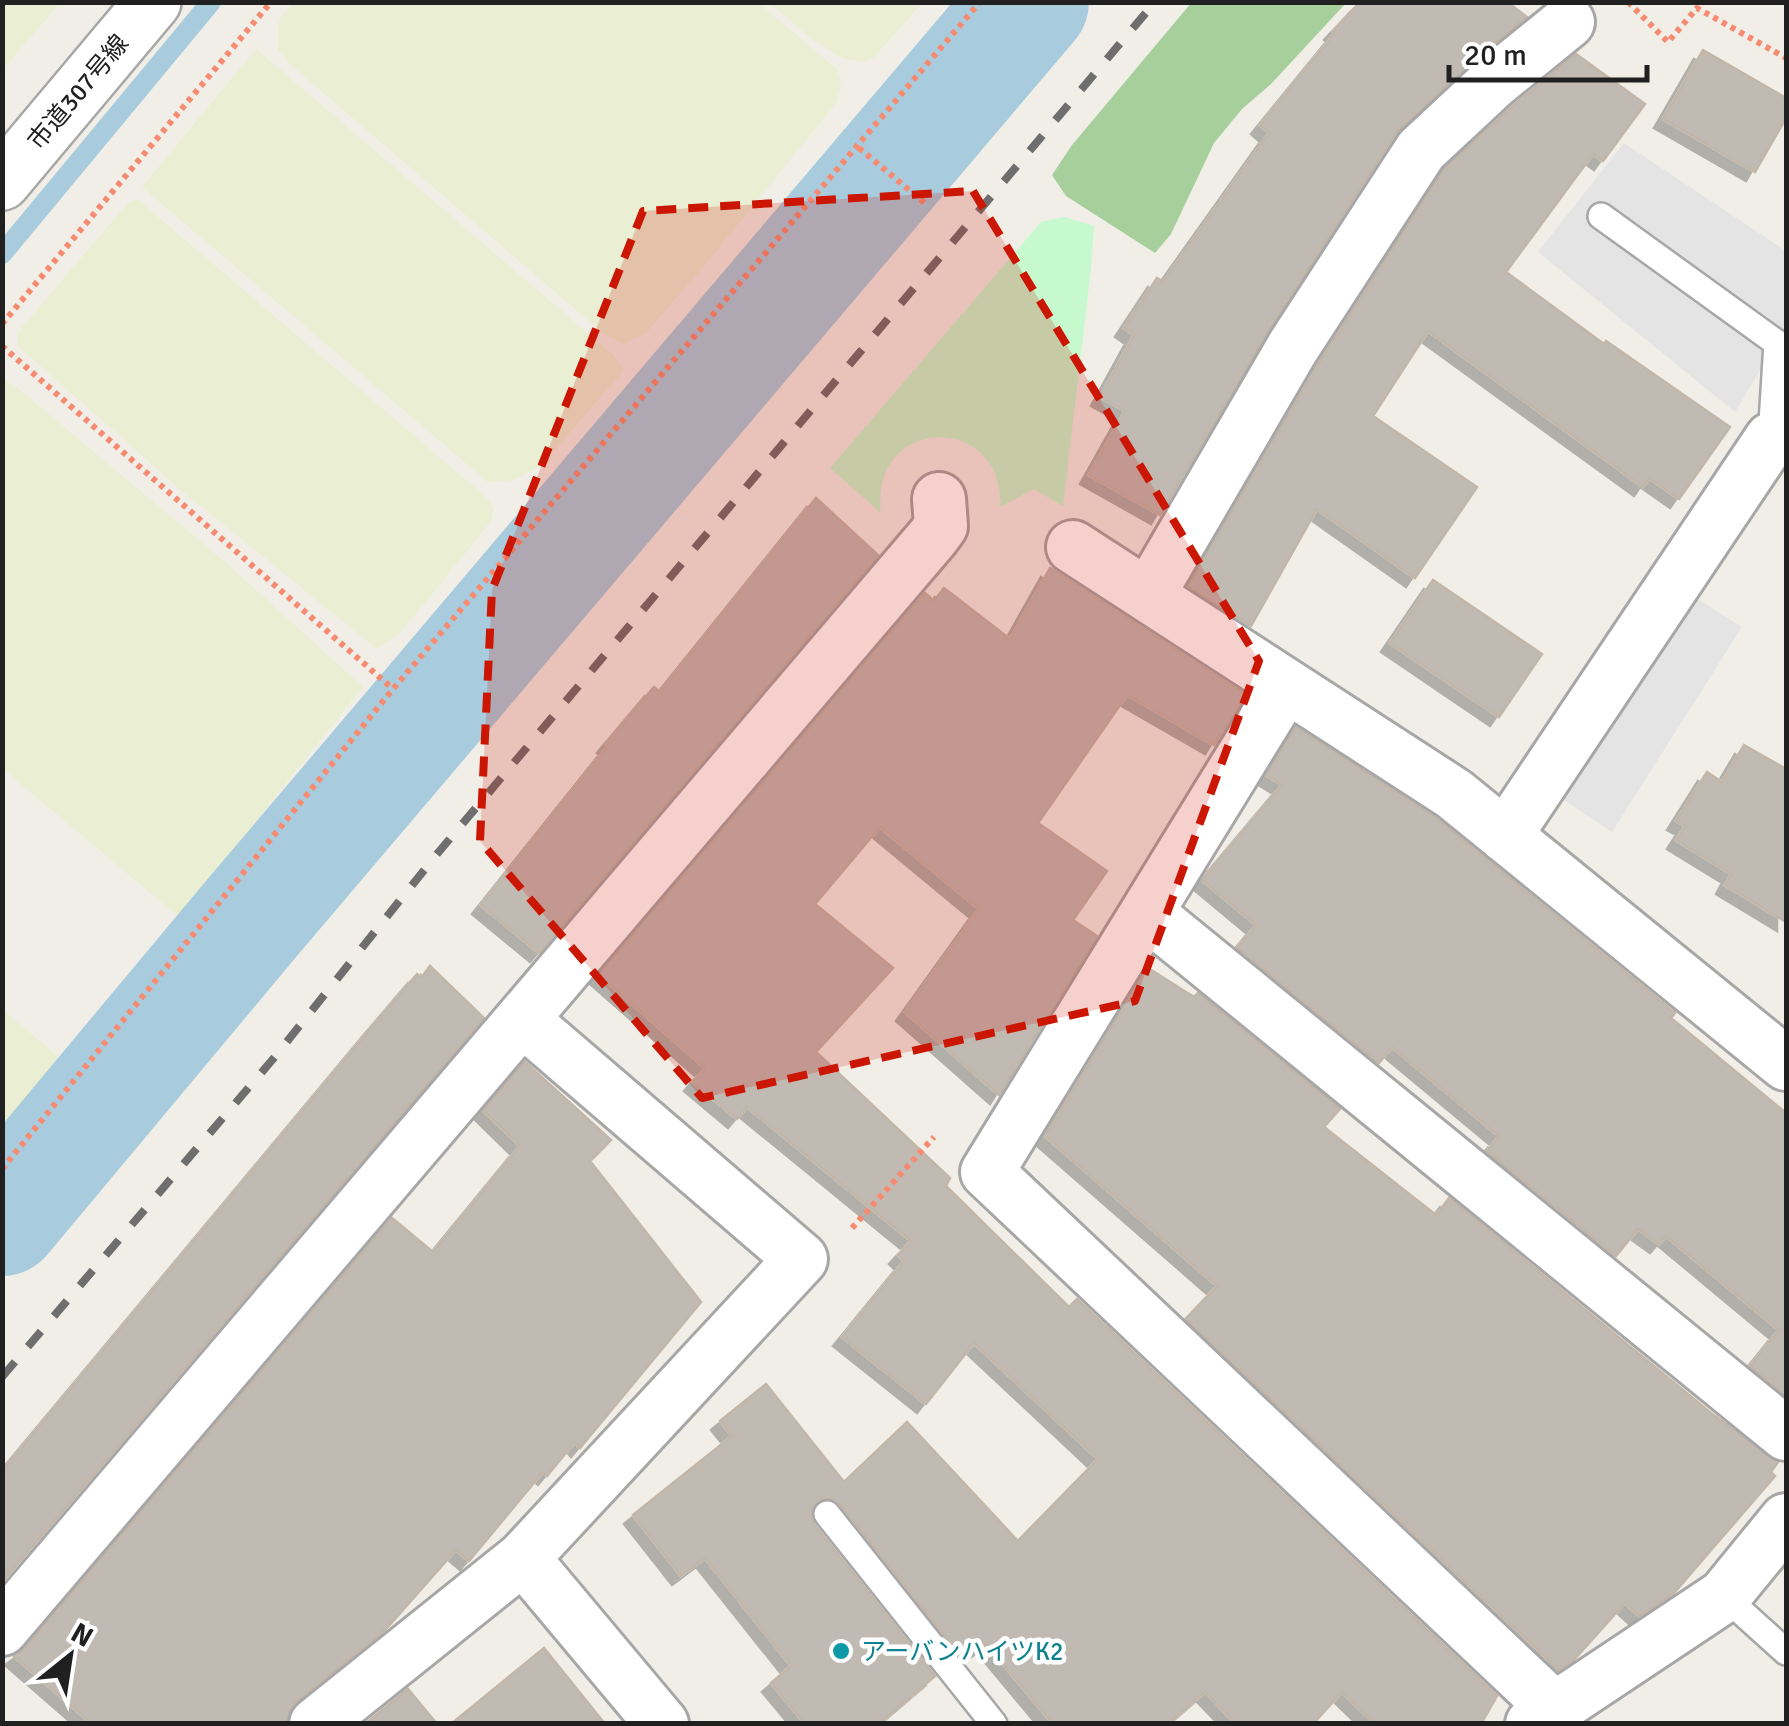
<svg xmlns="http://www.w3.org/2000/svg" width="1789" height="1726" viewBox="0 0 1789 1726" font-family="Signika,'Noto Sans JP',sans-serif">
	<defs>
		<filter id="shadow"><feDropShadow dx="-9" dy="9" stdDeviation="0" flood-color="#0004"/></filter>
	</defs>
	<rect width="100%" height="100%" fill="#f0eee7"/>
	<path fill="#eaeed3" d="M3 2 60 3 3 69 2 3Z
		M293 3H758L837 69 841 84 836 103 710 259 646 333 622 344 603 333 291 65 278 50 279 19Z
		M770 3H922L873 58 863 62 844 59 813 40Z
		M256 49 613 355 624 370 542 465 513 481 488 482 142 187Z
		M137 199 486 497 493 508 492 520 428 599 398 635 377 649 181 490 18 346V332L127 204Z
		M3 381 14 385 225 562 363 687 179 917 3 769Z
		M3 1010 62 1060 3 1133Z"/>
	<path fill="#a7cf9c" d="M1192 2 1346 3 1271 84 1242 109 1214 143 1171 234 1155 253 1066 196 1052 175 1072 145Z"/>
	<path fill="#c6f9ce" d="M1065 217 1094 226 1091 269 1063 506 1034 489 1000 507C1006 413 869 413 881 513L830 468 1041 222Z"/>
	<path fill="#e4e4e4" d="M1624 143 1786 251V327L1735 412 1538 252Z
		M1693 596 1742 627 1612 832 1562 799Z"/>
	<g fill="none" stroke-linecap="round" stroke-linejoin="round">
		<path stroke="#a8ccdd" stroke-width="20" d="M2 254 211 2"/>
		<path stroke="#a8ccdd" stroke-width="118" d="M2 1217 251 919 1030 2"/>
	</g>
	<path fill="#c1bab3" stroke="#c2b6a9" stroke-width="2.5" filter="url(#shadow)" d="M1360 2H1507L1527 17 1474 60 1396 133 1268 331 1160 515 1089 475 1125 411 1100 397 1134 335 1124 328 1157 278 1163 282 1269 133 1260 125 1335 33 1333 31Z
		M1703 50 1786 98V118L1755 172 1663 119Z
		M1576 54 1645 104 1603 161 1593 154 1506 272 1604 344 1606 341 1730 427 1679 499 1649 478 1643 487 1428 331 1373 416 1477 487 1415 578 1317 509 1251 626 1188 586 1319 363 1444 169 1514 105Z
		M816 498 878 555 539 953 481 905 608 746 606 744 654 687 660 692Z
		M1050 568 1246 695 1214 745 1127 695 1038 823 1107 871 1073 920 1097 936 999 1095 905 1012 979 909 880 827 815 904 893 968 816 1052 950 1178 946 1186 1069 1307 1077 1299 1497 1696 1481 1724H1375L1342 1692 1313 1724H1236L1205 1692 1168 1724 1052 1723 986 1644 980 1648 975 1641 959 1654 840 1504 826 1498 812 1507 814 1524 935 1676 879 1724H805L771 1683 791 1666 705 1558 681 1576 633 1515 732 1436 720 1421 766 1384 844 1482 907 1422 1018 1541 1098 1459 974 1343 926 1404 842 1337 904 1261 898 1255 911 1241 747 1107 737 1119 693 1082 705 1068 599 975 925 593 934 601 944 588 1010 639Z
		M1433 580 1542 654 1499 717 1390 643Z
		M1296 727 1436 818 1675 1013 1671 1018 1786 1113V1396L1750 1366 1779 1330 1666 1236 1659 1244 1638 1229 1616 1256 1487 1151 1499 1136 1392 1047 1379 1063 1237 948 1256 925 1202 880 1282 785 1266 775Z
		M1744 745 1786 769V922L1725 885 1731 874 1676 840 1685 826 1676 821 1707 772 1722 782Z
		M430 966 484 1018 2 1582V1471L371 1028 417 974 421 978Z
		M1148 968 1194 997 1198 993 1340 1109 1324 1127 1436 1215 1449 1198 1711 1413 1778 1462 1771 1472 1775 1476 1674 1593 1639 1616 1625 1603 1572 1662 1559 1670 1186 1319 1217 1286 1045 1136Z
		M525 1062 611 1140 590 1161 701 1302 580 1448 575 1442 547 1476 543 1472 469 1561 456 1550 386 1629 297 1701 289 1712 287 1724H92L14 1656 25 1648 392 1218 433 1252 520 1146 483 1110Z
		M544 1648 605 1724H451Z
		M408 1689 437 1724H365Z"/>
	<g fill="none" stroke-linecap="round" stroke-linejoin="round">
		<defs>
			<path id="service" d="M1601 216 1777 343 1771 439
				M827 1514 994 1724
				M1724 1596 1786 1652"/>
			<path id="minor" d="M1073 547 1454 794 1786 1064
				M1149 594 1293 347 1421 150 1494 82 1568 22
				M1286 686 987 1172 1555 1709
				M1505 836 1771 439
				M1147 913 1786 1434
				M523 1558 662 1724
				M2 1629 933 537 941 526 939 499
				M316 1724 523 1558 801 1259 524 1021
				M1532 1724 1724 1596 1786 1520"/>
			<path id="tertiary" d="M2 182 153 2"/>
		</defs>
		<use href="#service" stroke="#a7a7a7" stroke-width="30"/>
		<use href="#minor" stroke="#a7a7a7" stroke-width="58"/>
		<use href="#tertiary" stroke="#a7a7a7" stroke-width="60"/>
		<path stroke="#f78b71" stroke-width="6" stroke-dasharray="5 5" stroke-linecap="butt" d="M1628 2 1668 42 1697 8 1786 58
			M859 148 927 205
			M2 324 271 2
			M2 346 393 689
			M2 1169 393 689 980 2
			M852 1228 934 1137"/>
		<use href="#service" stroke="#fff" stroke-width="25"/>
		<use href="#minor" stroke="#fff" stroke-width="52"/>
		<use href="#tertiary" stroke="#fff" stroke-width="55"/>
		<path stroke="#6e6e6e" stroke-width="8" stroke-dasharray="20 20" stroke-linecap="butt" d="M2 1377 273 1059 437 854 1155 2"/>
	</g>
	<path fill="#cc1604" fill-opacity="0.2" stroke="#cc1604" stroke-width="8" stroke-dasharray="20 12" stroke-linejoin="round" d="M973 191 1259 661 1135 1001 702 1098 480 841 492 590 643 211Z"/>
	<circle fill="#0f9aa8" stroke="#fff" stroke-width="4" cx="841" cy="1651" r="10"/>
	<g text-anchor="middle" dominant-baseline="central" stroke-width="9" stroke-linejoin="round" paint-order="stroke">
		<g font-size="25" fill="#202020" stroke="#fff">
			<text transform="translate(78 92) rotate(-50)">市道307号線</text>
		</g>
		<g font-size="25" fill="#0d838f" stroke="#fff" text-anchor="start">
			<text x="861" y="1651">アーバンハイツK2</text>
		</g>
	</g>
	<rect width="1789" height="1726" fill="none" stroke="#202020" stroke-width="10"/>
	<g transform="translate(70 1656) rotate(30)" stroke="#ffffff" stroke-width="8" paint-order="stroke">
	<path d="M0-8L18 38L0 25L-18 38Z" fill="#202020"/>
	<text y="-15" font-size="28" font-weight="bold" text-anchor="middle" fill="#202020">N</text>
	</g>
	<path d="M1449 65v15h198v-15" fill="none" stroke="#202020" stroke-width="5"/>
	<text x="1464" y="65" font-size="30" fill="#202020" stroke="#ffffff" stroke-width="8" paint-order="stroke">20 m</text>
</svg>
